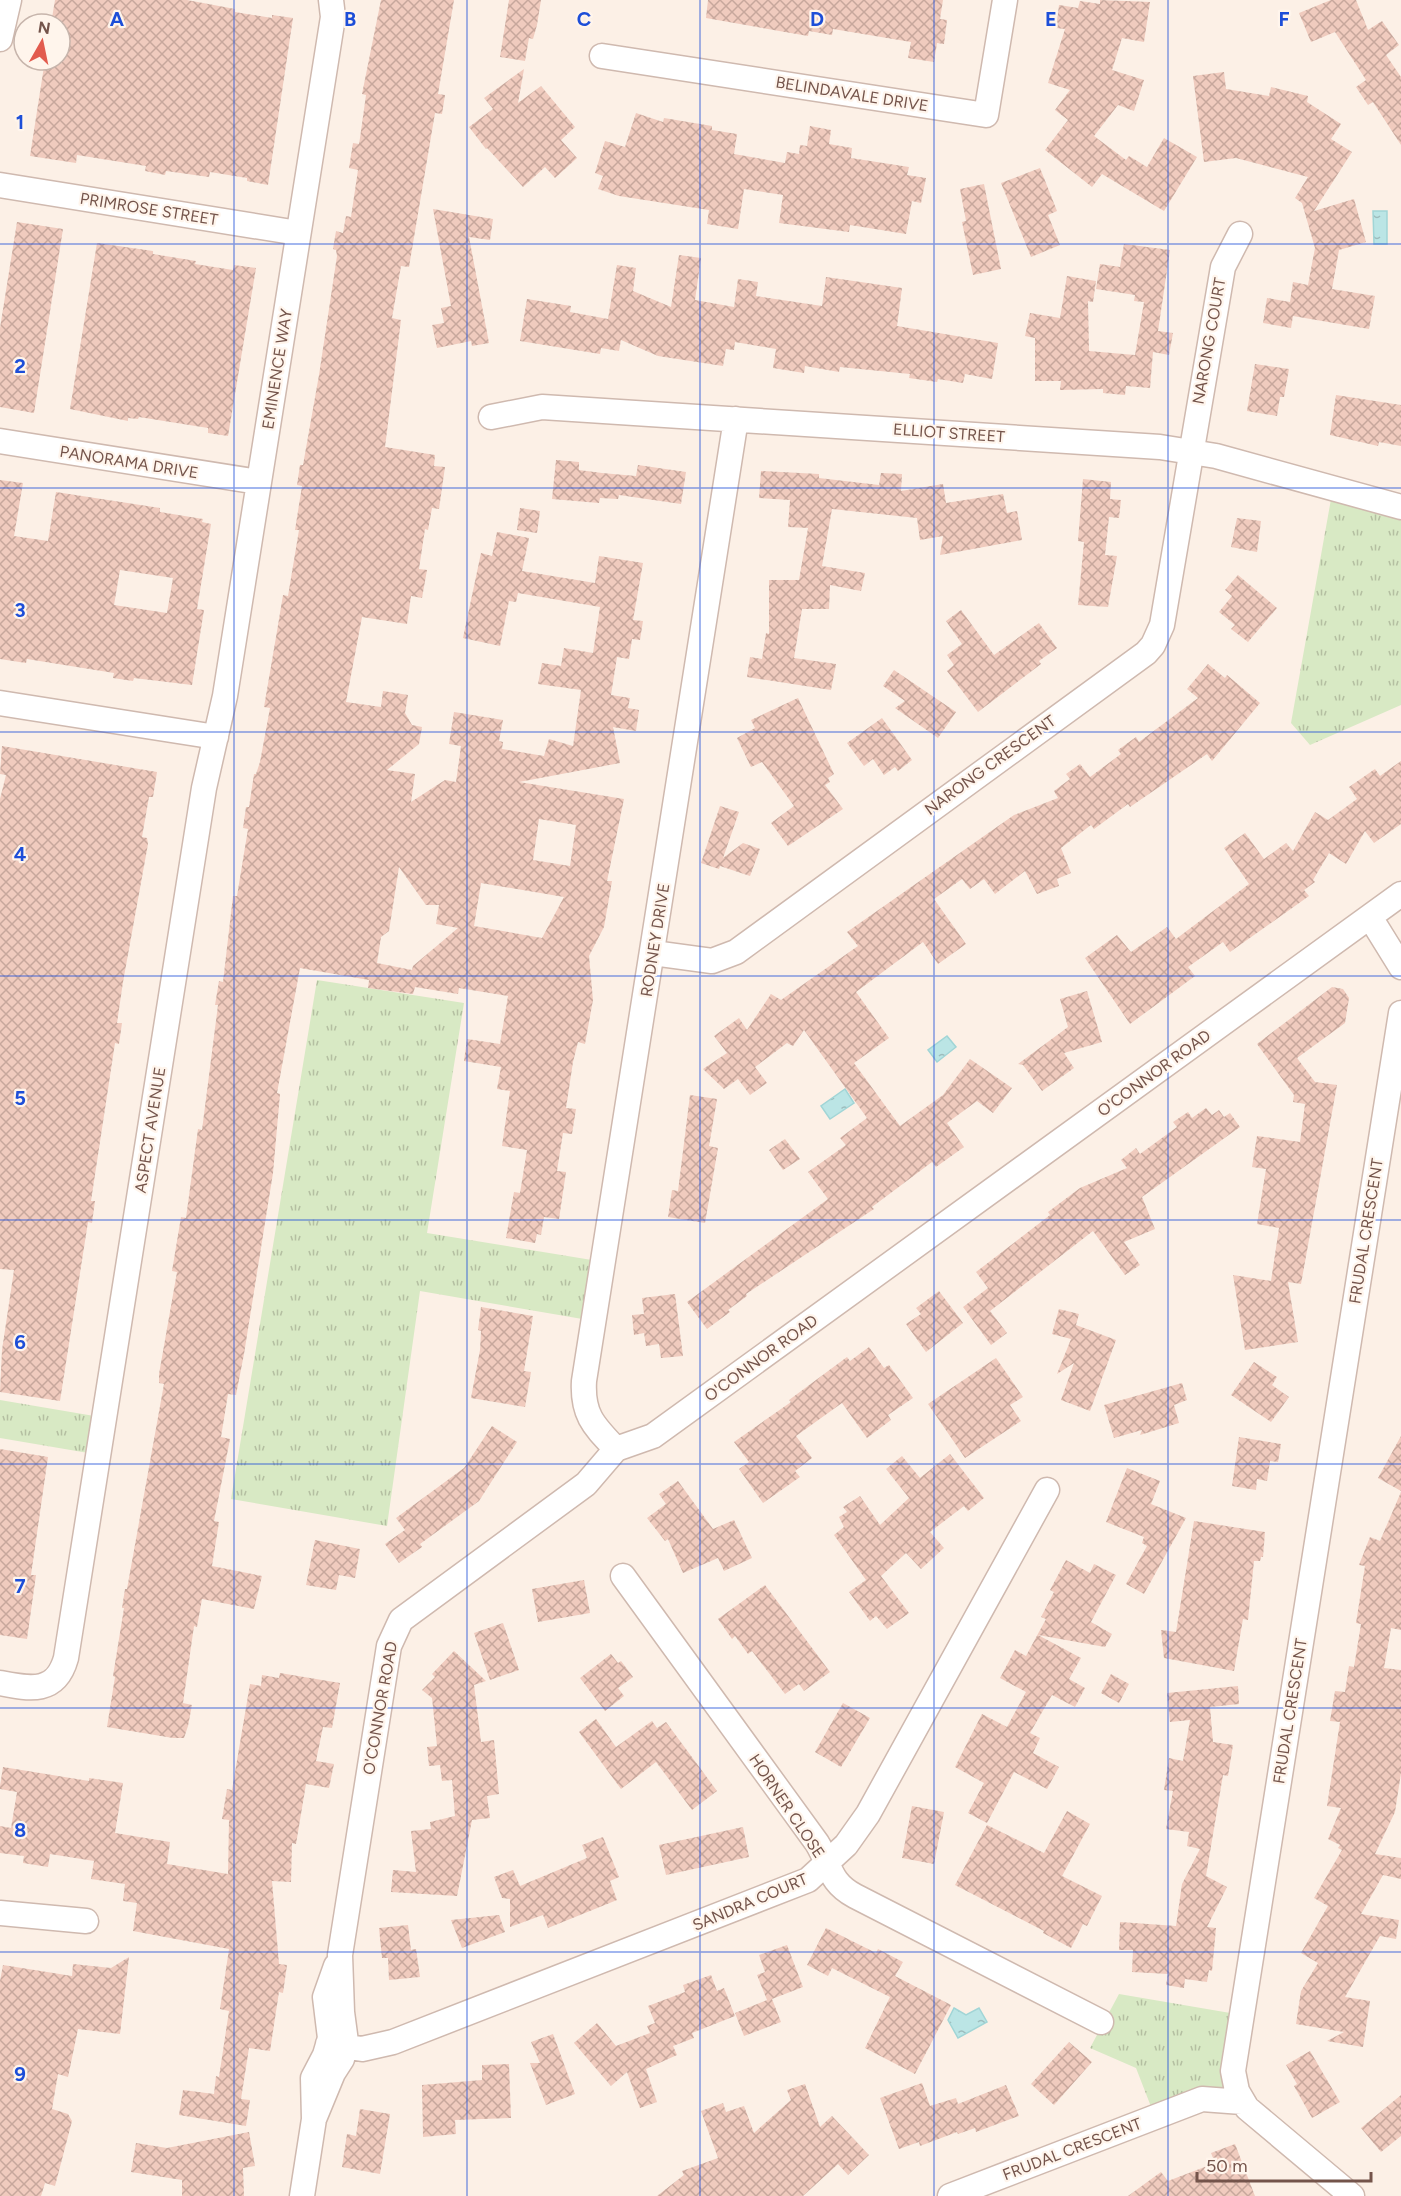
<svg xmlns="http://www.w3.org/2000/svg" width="1401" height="2196" viewBox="0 0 1401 2196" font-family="Figtree,sans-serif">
	<defs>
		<pattern id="park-tufts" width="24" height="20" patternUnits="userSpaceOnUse" patternTransform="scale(1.5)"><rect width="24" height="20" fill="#d8e9c4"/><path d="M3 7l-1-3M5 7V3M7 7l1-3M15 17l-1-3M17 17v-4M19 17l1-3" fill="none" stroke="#b4bfa1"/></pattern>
		<pattern id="water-ripples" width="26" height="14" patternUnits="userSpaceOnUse" patternTransform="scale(1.5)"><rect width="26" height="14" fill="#bbe5e5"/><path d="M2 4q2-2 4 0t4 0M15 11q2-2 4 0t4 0" fill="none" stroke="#9dbcbc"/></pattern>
		<pattern id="building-cross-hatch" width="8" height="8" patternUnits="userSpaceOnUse" patternTransform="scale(1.5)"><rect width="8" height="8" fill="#f0cbbe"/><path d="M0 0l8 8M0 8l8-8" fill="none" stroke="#c7a79c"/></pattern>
	</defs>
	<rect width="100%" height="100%" fill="#fcf0e6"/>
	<path fill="url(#park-tufts)" d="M1333 488 1401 507V705L1310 745 1291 723Z
		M317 980 464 1003 427 1233 604 1262 594 1321 420 1291 387 1526 231 1499Z
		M0 1400 106 1418 100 1455 0 1438Z
		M1119 1994 1242 2015 1235 2085 1155 2117 1136 2068 1090 2048Z"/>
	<path fill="url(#water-ripples)" stroke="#a1d5d6" stroke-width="1.5" d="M1373 211H1387V244H1374Z
		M947 1036 956 1047 937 1062 928 1050Z
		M845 1089 854 1103 830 1119 821 1106Z
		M954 2008 966 2015 979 2008 987 2022 958 2038 948 2020Z"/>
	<path fill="url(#building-cross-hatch)" fill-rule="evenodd" d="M55 0H187L235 9V12L272 18V15L293 18 268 185 247 181V178L210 172 209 177 166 171 165 175 145 171 146 166 77 155 76 163 30 156 45 60H60V24H51Z
		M381 0H454L438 94 445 95 442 114 435 113 409 267 401 266 392 318 401 320 385 447 435 455 434 466 445 467 439 509 432 508 428 530 425 529 419 569 427 570 422 598 411 596 407 624 362 617 346 702 381 707 383 691 408 695 405 713 412 725 422 727 419 744 387 770 415 774 411 802 445 780 456 782 461 746 449 744 454 712 503 720 499 741 503 742 502 749 544 756 549 739 573 746 581 690 538 684 542 663 561 666 564 648 593 653 600 607 518 593 516 602 509 601 500 646 463 638 481 553 492 556 497 532 529 538 522 571 595 583 599 556 643 563 633 620 643 621 640 640 632 639 629 659 617 657 611 695 630 698 628 708 639 710 636 731 613 727 620 763 519 782 624 799 607 881H612L604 927 589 956 593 1000 585 1044 578 1042 573 1062 566 1108 576 1109 572 1134 563 1133 557 1171 566 1172 559 1219 544 1217 541 1235 537 1234 535 1243 506 1238 514 1192 520 1193 527 1150 502 1146 510 1091 497 1089 501 1067 464 1061 467 1039 500 1044 508 996 459 988 458 994 415 987 413 994 368 988 369 980 300 968 277 1093 280 1094 273 1173 244 1354 236 1395 228 1394 221 1437 230 1439 214 1521 219 1522 212 1566 262 1576 254 1609 202 1599 197 1627 194 1626 183 1703 192 1705 188 1726 184 1738H173L107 1727 115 1677 113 1676 124 1608H122L125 1589H127L164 1384 159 1383V1374L177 1272 172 1271 181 1217 186 1218 198 1129 202 1130 218 1005H215L219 981 223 982 233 896H237L248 829 243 828 246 807H249L254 774H256L260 762 270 708 264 707 276 637 283 595 288 596 299 530H295L302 486 297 485 300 465H303L319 375 337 256 336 250 333 249 336 231 343 233 346 216 351 217 358 170 349 168 353 143 359 144 360 138 366 95 362 94ZM539 819 576 825 570 866 533 860ZM399 867 426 905H439L436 924 458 928 413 966 412 970 377 963 381 937 389 931ZM481 883 564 897 542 938 474 926Z
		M509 0H541L537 25 533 39 529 38 525 61 500 57Z
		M708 0H943L940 19 947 20 944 44 937 43 934 62 908 58 911 42 833 29 832 35 809 31 808 36 706 18Z
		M1100 0 1150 2 1144 42 1122 38 1112 70 1144 80 1134 111 1118 105 1094 136 1126 160 1129 156 1147 167 1164 138 1197 157 1164 211 1102 174 1092 187 1045 150 1068 120 1055 110 1070 90 1048 83 1065 29 1056 28 1059 5 1078 8 1080 1 1100 4Z
		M1331 0H1356L1368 30 1382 21 1399 45 1386 55 1401 77V145L1373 102 1368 105 1356 87 1366 80 1335 32 1311 42 1299 13Z
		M524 69 518 103 541 86 575 127 561 140 577 158 555 178 545 167 523 187 487 148 486 149 469 127 493 109 484 98Z
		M1224 72 1226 89 1269 96 1271 87 1308 96 1307 102 1341 124 1331 139 1352 152 1314 211 1354 199 1366 242 1339 250 1332 289 1375 296 1369 329 1293 316 1291 328 1263 323 1267 298 1290 302 1293 282 1308 285 1315 248 1302 203 1295 198 1308 177 1236 158 1204 162 1193 76Z
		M636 113 663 122 664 118 712 126V130L737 134 734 154 785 163 787 152 799 154 800 145 807 146 810 126 831 130 829 144 852 148 851 158 909 167 907 175 926 178 921 203 912 201 906 234 850 225 849 232 779 223 783 195 744 189 738 229 707 224 709 210 619 196 598 189 603 176 595 173 605 141 625 147Z
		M1040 168 1057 211 1048 215 1060 245 1031 257 1001 183Z
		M984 184 1001 269 973 275 962 222 966 221 960 189Z
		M433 209 493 219 490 240 469 237 489 343 472 346 471 341 437 348 432 325 444 323 441 308 451 306Z
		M17 222 63 229 34 413 0 407V328Z
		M97 243 153 251V254L196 261 195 264 233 270 234 265 256 268 228 436 208 433V428L139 417 138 419 128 418V421L70 409Z
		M1124 244 1170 250 1158 331 1173 333 1169 355 1153 352 1150 388 1126 386 1125 395 1103 393V389L1060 390 1061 381H1035V338L1025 336 1030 313 1060 318 1067 276 1096 281 1093 302 1088 301 1089 351 1135 355 1144 302 1134 301 1135 295 1096 289 1100 264 1120 267Z
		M679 255 701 258 695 300 734 307 738 279 758 282 756 296 822 306 826 277 902 288 897 326 998 343 992 379 965 374 963 383 938 379 937 382 909 378 910 374 840 367 839 372 805 366 804 373 773 368 776 349 735 342 734 350 726 349 723 366 658 356 621 340 619 351 601 348 600 354 520 341 527 299 571 306 570 312 608 319 617 265 636 268 633 291 671 307Z
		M1255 364 1289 369 1284 397H1280L1277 416 1247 411Z
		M1336 395 1401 405V446L1379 442 1378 446 1330 435Z
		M556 460 579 462V470L602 473 636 476 638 465 686 472 681 504 619 495 618 499 600 498 599 503 552 499Z
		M761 471 819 474V478L879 485 881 473 902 474 901 491 943 484 946 503 1003 494 1007 513 1017 511 1022 540 940 555 943 536 920 540 917 518 832 509 822 566 865 573 861 591 830 585 829 609H802L794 658 836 664 831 690 747 677 750 657 762 659 766 633 769 634V580H799L808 528 788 527 790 500 759 498Z
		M1083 479 1111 482 1110 499 1121 500 1119 518 1109 517 1105 555 1117 556 1108 607 1078 605 1084 542 1078 541Z
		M0 480 23 483 14 536 48 541 56 492 160 508V512L203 519 202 522 211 524 197 609 204 610 192 685 134 678 133 681 113 678 114 673 27 659 26 663 0 659ZM120 570 173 578 167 613 114 605Z
		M520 508 540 511 537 533 517 530Z
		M1237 518 1261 521 1257 552 1231 547Z
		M1238 575 1277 608 1248 642 1231 629 1235 625 1219 612 1232 596 1225 590Z
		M961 610 994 655 1039 623 1057 648 1039 661 1041 664 978 712 947 671 954 665 947 655 962 644 946 621Z
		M1208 664 1225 678 1227 675 1260 703 1212 761 1207 754 1130 807 1128 804 1094 829 1091 825 1061 848 1071 873 1057 879 1059 886 1037 894 1025 871 995 894 984 879 970 889 962 879 934 899 966 944 938 964 923 942 856 992 889 1038 854 1063 900 1126 943 1095 970 1059 1012 1088 993 1113 977 1101 947 1123 964 1147 936 1167 932 1162 872 1207 874 1209 746 1294 747 1296 728 1310 730 1312 707 1329 687 1302 828 1199 808 1172 846 1145 840 1138 867 1118 804 1030 793 1046 787 1043 755 1067 767 1083 750 1095 738 1079 724 1089 703 1069 727 1053 714 1036 739 1018 747 1030 771 994 781 1000 858 946 847 932 1014 815 1058 798 1054 791 1070 779 1066 774 1080 764 1090 777 1121 754 1118 750 1136 737 1139 742 1198 698 1187 689Z
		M894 670 956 712 938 738 895 708 905 701 883 686Z
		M798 698 834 774 828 778 830 782 825 785 843 809 788 846 771 823 794 806 762 762 751 767 737 738 755 728 751 720Z
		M882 718 912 760 898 771 895 767 884 775 873 759 864 766 847 743Z
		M2 746 157 772 153 797H149L142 837 147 838 148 844 123 982 117 1023H122L119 1044 115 1043 91 1201H95L92 1223 88 1222 60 1401 0 1392 2 1350 14 1270 0 1269V799L6 775 0 774Z
		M1401 761V824L1374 843 1365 831 1346 864 1329 853 1313 880 1315 882 1304 890 1309 896 1230 952 1223 942 1188 967 1195 976 1130 1024 1085 958 1117 935 1131 952 1167 927 1176 939 1249 884 1224 848 1245 833 1264 859 1286 843 1293 851 1315 812 1328 820 1357 799 1349 787 1375 769 1380 776Z
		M720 806 739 812 723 858 743 843 760 849 750 876 720 866 719 869 701 863Z
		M1332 987 1343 989 1349 998 1345 1023 1297 1058 1315 1082 1337 1085 1301 1284 1288 1282 1298 1342 1245 1350 1233 1275 1271 1281 1279 1228 1257 1224 1266 1169 1252 1167 1257 1136 1300 1142 1305 1104 1293 1102 1294 1095 1257 1044Z
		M1087 991 1102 1042 1064 1053 1074 1068 1042 1091 1023 1065 1018 1064 1068 1027 1060 999Z
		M690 1095 717 1099 709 1146 718 1148 705 1223 668 1217 672 1190 678 1191Z
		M1206 1108 1212 1115 1219 1110 1224 1117 1230 1113 1240 1127 1142 1197 1155 1229 1124 1242 1140 1265 1125 1275 1093 1231 990 1311 1007 1333 991 1345 963 1307 988 1288 976 1272 1050 1215 1048 1212 1080 1188 1127 1168 1121 1160 1136 1148 1140 1154 1177 1127 1173 1122 1188 1112 1192 1118Z
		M785 1139 800 1159 783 1170 769 1150Z
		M939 1291 963 1323 926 1352 906 1324 921 1314 916 1308Z
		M675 1294 683 1356 661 1358 659 1344 646 1346 644 1333 634 1335 632 1315 644 1314 642 1298Z
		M481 1307 533 1316 524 1371 531 1372 525 1407 471 1398 480 1350 481 1331 478 1330Z
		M1059 1309 1079 1314 1076 1325 1116 1340 1090 1411 1061 1400 1074 1363 1057 1374 1071 1339 1052 1334Z
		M869 1347 884 1368 889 1365 913 1398 888 1415 891 1420 867 1438 842 1403 796 1436 812 1458 795 1471 800 1477 763 1503 739 1469 749 1462 734 1442 791 1402 789 1400 847 1357 850 1361Z
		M996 1358 1023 1397 1010 1405 1021 1421 965 1458 928 1404Z
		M1254 1362 1277 1377 1272 1385 1289 1397 1271 1422 1231 1395Z
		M1182 1383 1187 1400 1174 1405 1179 1423 1140 1435 1142 1430 1114 1438 1104 1405Z
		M492 1426 517 1442 479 1501 420 1544 422 1547 399 1563 385 1544 405 1530 396 1518 464 1468Z
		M1401 1436V1491L1378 1478Z
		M1239 1437 1281 1444 1278 1462 1270 1461 1267 1481 1257 1479 1256 1490 1232 1486Z
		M0 1449 48 1457 31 1575H36L27 1639 0 1635Z
		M950 1454 984 1498 968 1511 964 1506 930 1532 944 1548 921 1569 906 1553 881 1576 909 1613 887 1629 876 1616 870 1621 849 1592 866 1580 834 1535 844 1527 839 1517 847 1512 843 1507 860 1496 880 1525 909 1498 886 1469 902 1456 920 1478Z
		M1127 1468 1160 1481 1151 1504 1186 1518 1144 1594 1126 1584 1147 1546 1142 1543 1144 1537 1106 1522Z
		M678 1481 713 1529 734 1520 752 1558 724 1571 718 1558 683 1573 668 1539 665 1541 647 1518 666 1504 659 1494Z
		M1401 1492V1630L1391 1628 1384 1668 1401 1670V1773L1395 1812 1375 1854 1401 1858V1879L1383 1875 1361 1914 1399 1920 1396 1939 1380 1936 1345 1997 1370 2001 1363 2047 1327 2041 1344 2032 1296 2024 1301 1991 1318 1963 1301 1953 1328 1906 1314 1898 1342 1850 1338 1848 1340 1845 1328 1839 1341 1808 1327 1806 1340 1722 1330 1721 1335 1691 1345 1692 1349 1666 1354 1667 1361 1624 1356 1623 1365 1566 1359 1565 1370 1537 1380 1541Z
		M1194 1521 1265 1532 1263 1557H1261L1260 1561H1254L1248 1620 1243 1619 1234 1671 1164 1658 1161 1630 1176 1632Z
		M315 1540 360 1549 355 1578 339 1575 336 1590 306 1585Z
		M1066 1560 1090 1573 1094 1564 1116 1575 1091 1622 1112 1634 1105 1647 1038 1635 1081 1658 1069 1679 1085 1688 1075 1707 1052 1695 1030 1733 1040 1738 1033 1753 1059 1767 1047 1789 1014 1772 987 1823 968 1813 984 1783 955 1767 982 1714 1007 1727 1026 1692 1000 1678 1015 1650 1026 1656 1046 1619 1041 1617 1054 1592 1050 1590Z
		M584 1580 590 1613 538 1622 532 1589Z
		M765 1585 830 1672 804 1691 799 1684 785 1694 752 1651 748 1654 735 1636 732 1639 718 1619Z
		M503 1623 519 1670 490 1680 474 1633Z
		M454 1651 486 1681 474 1685 481 1742 494 1740 499 1794 487 1796 490 1818 472 1820 457 1896 391 1892 393 1870 416 1872 411 1831 431 1829 430 1822 455 1816 452 1780 442 1781 440 1765 429 1766 427 1747 437 1746 432 1698 422 1690 435 1677 432 1674Z
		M611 1654 618 1663 621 1661 633 1677 618 1688 624 1696 605 1711 580 1678Z
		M280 1673 340 1683 332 1728 323 1727 316 1761 334 1764 329 1788 306 1784 296 1844 292 1843 291 1882 272 1881 279 1964 287 1965 283 1993 279 1992 270 2051 249 2048 241 2099 250 2100 246 2126 179 2115 183 2090 214 2094 216 2076 219 2077 229 2011 220 2009 229 1949 133 1931 137 1903 123 1901 125 1884 91 1879 94 1861 50 1854 48 1867 23 1863 24 1856 0 1853V1826L11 1828 17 1792 0 1789V1786L3 1767 89 1781V1778L123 1783 115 1833 170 1842 167 1864 228 1874 229 1820 222 1819 227 1789 232 1790 250 1684 261 1686 262 1675 279 1678Z
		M1111 1674 1129 1684 1119 1703 1101 1693Z
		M1238 1686 1239 1704 1210 1707 1213 1742 1233 1745 1228 1776 1223 1775 1206 1876 1227 1887 1207 1927 1216 1928 1212 1971 1209 1970 1207 1982 1185 1979 1184 1988 1166 1985 1168 1974 1132 1972 1133 1950H1119L1120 1922 1176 1926 1182 1884 1200 1849 1187 1846 1189 1832 1166 1829 1173 1791 1164 1790 1169 1758 1183 1761 1190 1720 1170 1722 1167 1693Z
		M843 1703 870 1718 841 1767 815 1752Z
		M596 1719 616 1747 652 1721 657 1728 666 1722 717 1791 692 1810 656 1762 621 1789 579 1732Z
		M912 1806 944 1812 934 1864 902 1858Z
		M1067 1811 1090 1824 1062 1876 1102 1896 1087 1926 1083 1924 1071 1948 1043 1933 1044 1931 955 1885 987 1825 1044 1853Z
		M743 1827 749 1857 666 1875 659 1845Z
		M603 1837 619 1877 610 1881 617 1900 548 1928 543 1915 510 1927V1899L502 1898 494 1877 513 1870 520 1886 587 1858 582 1845Z
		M499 1915 505 1932 462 1948 451 1920Z
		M408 1925 411 1950 416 1949 420 1977 389 1980 388 1958H382L379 1928Z
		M826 1928 876 1953 878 1949 903 1962 895 1976 951 2005 915 2074 865 2048 890 1997 832 1968 828 1976 807 1965Z
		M787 1945 803 1987 772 1999 781 2022 744 2036 735 2013 767 2000 757 1975 765 1972 759 1955Z
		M129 1957 120 2034 78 2029 68 2077 58 2074 52 2109 68 2114 72 2121 55 2186 45 2183 41 2196H0V1981L3 1965 72 1976 73 1964 111 1968Z
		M711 1975 717 1991 724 1988 735 2016 692 2033 694 2038 673 2046 677 2055 646 2069 657 2102 640 2108 627 2072 611 2086 574 2043 597 2023 616 2046 650 2033 647 2026 655 2023 648 2006 685 1992 683 1985Z
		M553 2034 575 2094 546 2105 530 2063H540L531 2042Z
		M1069 2042 1092 2062 1054 2105 1031 2084Z
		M1310 2051 1340 2102 1312 2118 1294 2086 1297 2084 1286 2065Z
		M509 2064 511 2118 455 2120 456 2134 423 2137 422 2085 482 2080V2065Z
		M922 2083 930 2106 956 2098 958 2104 1006 2085 1019 2116 976 2132 975 2128 958 2134 957 2132 920 2146 919 2142 899 2149 880 2098Z
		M805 2084 820 2127 832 2116 869 2155 848 2175 838 2164 803 2196H657L684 2175 682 2171 718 2158 701 2111 723 2103 726 2112 744 2106 754 2133 791 2100 787 2090Z
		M1401 2095V2136L1381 2152 1361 2128Z
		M360 2109 390 2114 380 2174 342 2167 347 2134 356 2136Z
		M249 2132 255 2166 243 2168 244 2196H182V2180L131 2172 136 2143 167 2148Z
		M1235 2144 1255 2196H1128L1161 2172 1168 2181 1215 2163 1211 2153Z"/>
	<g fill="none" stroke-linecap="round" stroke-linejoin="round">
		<defs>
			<path id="minor" d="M0 39 9 0
				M602 56 986 115 1005 0
				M0 185 298 233
				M491 417 542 407 1160 447 1216 456 1401 507
				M0 441 259 482
				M0 703 216 737
				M1370 917 1401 967
				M653 953 712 961 736 952 1146 653 1153 645 1162 625 1223 267 1240 234
				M616 1449C594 1426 582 1415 584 1381L736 419
				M623 1576 817 1843C831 1866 829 1882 855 1896L1101 2022
				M0 1683C31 1689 56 1694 66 1658L204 788 225 696 333 17 331 0
				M0 1913 86 1921
				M328 2044 362 2049 393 2042 808 1880 846 1845 868 1814 1047 1490
				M314 2119 333 2073 342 2059 346 2042 342 2012 340 1955 389 1646 401 1620 586 1484 616 1449 653 1436 1401 894
				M302 2196 314 2119 313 2078 325 2055 330 2038 325 1997 336 1966
				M950 2196 1202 2099 1242 2102
				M1352 2196 1247 2108 1237 2091 1233 2071 1401 1013"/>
		</defs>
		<use href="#minor" stroke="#cfb9af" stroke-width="27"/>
		<use href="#minor" stroke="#fff" stroke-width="24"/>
	</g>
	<path fill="none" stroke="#1d4ed8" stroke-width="1.5" stroke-opacity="0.55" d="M234 0V2196M467 0V2196M700 0V2196M934 0V2196M1168 0V2196M0 244H1401M0 488H1401M0 732H1401M0 976H1401M0 1220H1401M0 1464H1401M0 1708H1401M0 1952H1401"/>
	<g text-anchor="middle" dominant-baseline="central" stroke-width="4.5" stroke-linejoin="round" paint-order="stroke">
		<g font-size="16" fill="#74544b" stroke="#fff5ec">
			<text transform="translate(852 94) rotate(9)">BELINDAVALE DRIVE</text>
			<text transform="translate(149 209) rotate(9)">PRIMROSE STREET</text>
			<text transform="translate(1209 341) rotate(-80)">NARONG COURT</text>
			<text transform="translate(277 369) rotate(-81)">EMINENCE WAY</text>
			<text transform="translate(949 433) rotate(4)">ELLIOT STREET</text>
			<text transform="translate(129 462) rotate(9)">PANORAMA DRIVE</text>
			<text transform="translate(990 765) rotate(-36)">NARONG CRESCENT</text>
			<text transform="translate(655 940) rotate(-81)">RODNEY DRIVE</text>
			<text transform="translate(1154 1073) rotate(-36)">O'CONNOR ROAD</text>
			<text transform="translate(150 1130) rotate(-81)">ASPECT AVENUE</text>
			<text transform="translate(1366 1231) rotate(-81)">FRUDAL CRESCENT</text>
			<text transform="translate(761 1358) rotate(-36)">O'CONNOR ROAD</text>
			<text transform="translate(380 1708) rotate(-80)">O'CONNOR ROAD</text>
			<text transform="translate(1290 1711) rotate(-81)">FRUDAL CRESCENT</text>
			<text transform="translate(787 1806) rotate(56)">HORNER CLOSE</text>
			<text transform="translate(750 1902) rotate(-23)">SANDRA COURT</text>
			<text transform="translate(1072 2149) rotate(-21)">FRUDAL CRESCENT</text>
		</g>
	</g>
	<g font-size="20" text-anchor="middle" font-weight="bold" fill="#1d4ed8" stroke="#fff5ec" stroke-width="4.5" stroke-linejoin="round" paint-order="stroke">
		<text x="117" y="26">A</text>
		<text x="350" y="26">B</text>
		<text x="584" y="26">C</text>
		<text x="817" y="26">D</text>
		<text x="1051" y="26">E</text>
		<text x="1284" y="26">F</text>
		<text x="20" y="129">1</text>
		<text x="20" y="373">2</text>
		<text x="20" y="617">3</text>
		<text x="20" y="861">4</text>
		<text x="20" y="1105">5</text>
		<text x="20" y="1349">6</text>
		<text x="20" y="1593">7</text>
		<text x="20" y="1837">8</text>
		<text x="20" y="2081">9</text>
	</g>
	<g transform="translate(42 42) rotate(9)"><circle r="28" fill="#fff5ec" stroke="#c7b5ac" stroke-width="1.5"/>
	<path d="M0-4.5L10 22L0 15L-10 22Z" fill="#e25b4e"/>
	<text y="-9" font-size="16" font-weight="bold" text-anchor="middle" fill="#74544b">N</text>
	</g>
	<path d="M1197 2172v9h174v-9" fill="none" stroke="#74544b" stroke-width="3"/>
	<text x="1206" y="2172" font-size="18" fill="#74544b" stroke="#fff5ec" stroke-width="4.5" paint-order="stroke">50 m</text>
</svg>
